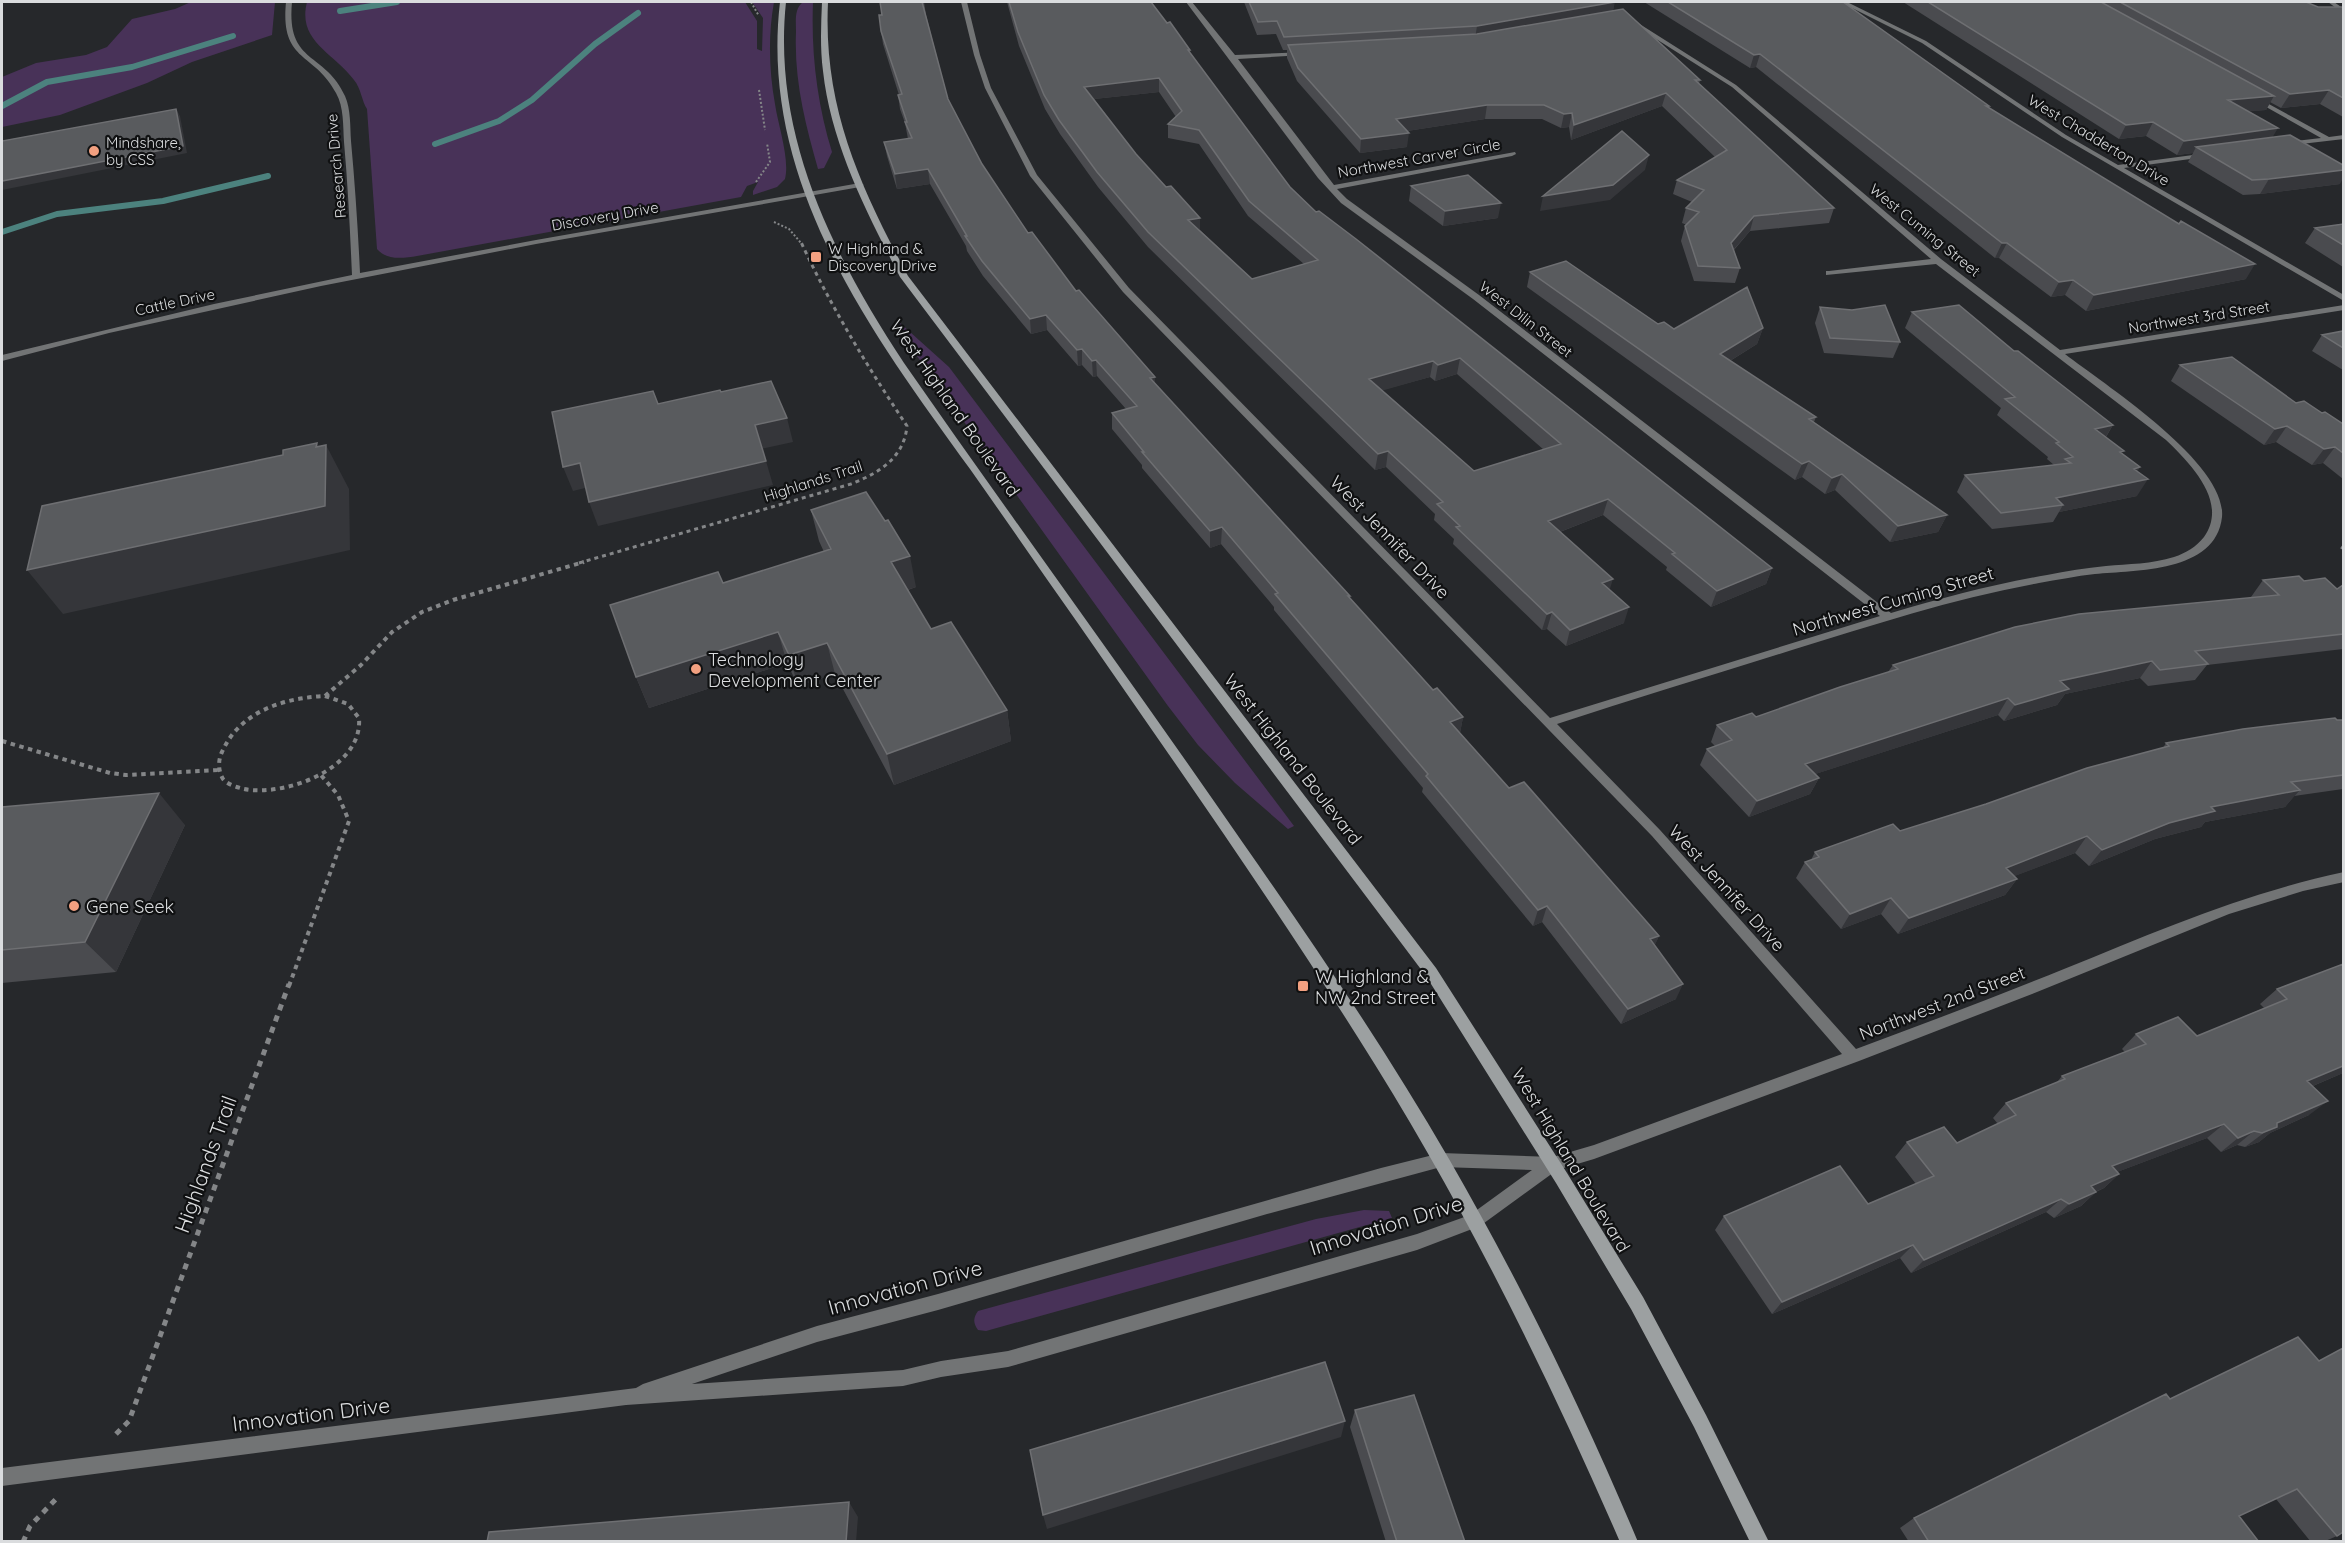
<svg xmlns="http://www.w3.org/2000/svg" width="2345" height="1543" viewBox="0 0 2345 1543" font-family="Quicksand,sans-serif">
	<rect width="100%" height="100%" fill="#26282b"/>
	<path fill="#483258" d="M191 2H275L272 35 192 62 147 83 60 115 2 127V77L36 63 86 55 107 47 132 19 175 9Z
		M307 2H745L757 21V49L762 51 763 18 752 2H774C768 35 769 71 775 104 778 125 790 159 785 179L777 187 753 195V191L758 182 747 186 741 197 417 256C404 258 387 261 377 249L367 109C362 102 361 88 354 80 333 52 297 41 307 2Z
		M803 2H813C811 53 817 103 832 152L824 168 818 169C805 123 794 80 796 32 796 21 794 9 803 2Z
		M900 323 949 367 1294 826 1288 829 1235 783 1198 745 1168 706 894 324Z
		M1364 1210 1389 1211 1392 1218 986 1331 978 1330C973 1323 973 1318 978 1311L1316 1219Z"/>
	<g fill="none" stroke-linecap="round" stroke-linejoin="round">
		<path stroke="#4c827e" stroke-width="6" d="M340 11 397 2
			M2 106 47 82 132 67 233 36
			M435 144 499 121 532 100 595 44 638 13
			M2 232 57 214 163 201 268 176"/>
		<path stroke="#848688" stroke-width="2" stroke-dasharray="2 2" stroke-linecap="butt" d="M751 2 759 16
			M759 90 765 130
			M756 182 770 162 767 143
			M774 222 789 229 801 243"/>
		<path stroke="#848688" stroke-width="3" stroke-dasharray="4 4" stroke-linecap="butt" d="M2341 547 2344 549
			M579 563 851 484C879 473 904 458 907 426 867 366 831 307 801 242"/>
		<path stroke="#848688" stroke-width="4" stroke-dasharray="4.5 4.5" stroke-linecap="butt" d="M325 696 361 665 392 632 422 612 453 600 584 562
			M325 696 348 704 359 718C363 769 284 797 244 789 237 787 228 785 223 779 218 771 218 760 222 752 240 711 284 698 325 696Z
			M2 741 110 773 126 775 219 770
			M289 986 349 821 338 795 320 774"/>
		<path stroke="#848688" stroke-width="5" stroke-dasharray="6 6" stroke-linecap="butt" d="M116 1434 129 1421 289 984
			M23 1542 30 1526 56 1499"/>
		<path fill="#727475" fill-rule="evenodd" d="M286 2H292C286 65 325 51 345 96 351 110 350 126 351 141 355 185 358 229 360 273L536 240 860 183 864 185 860 187 536 244 321 286 109 333 2 361V355L214 304 352 275C350 231 348 186 344 142 343 126 344 107 336 93 314 51 280 63 286 2Z
			M961 2H967L980 55 991 88 1037 175 1129 288 1550 718 1880 616 1473 299 1341 203 1318 178 1186 2H1192L1235 55 1306 52 1307 53 1304 55 1238 59 1334 185 1515 152 1516 154 1512 156 1337 189 1347 199 1479 295 1891 613C1942 598 1994 584 2047 575 2066 571 2086 568 2106 566 2128 564 2152 564 2174 557 2186 553 2196 547 2204 537 2229 502 2190 463 2166 440L1936 264 1826 275V271H1829L1931 259 1732 87 1634 25V23H1638L1736 85 1941 259 2060 350 2344 305V310L2065 354C2105 385 2227 463 2222 517 2216 573 2135 570 2095 574 2076 576 2057 580 2039 583 1955 598 1873 625 1792 650 1713 675 1635 698 1557 724L1660 830 1856 1049C1926 1023 1995 997 2064 969 2157 931 2245 893 2344 872V882L2303 891 2229 914 2037 992 1859 1061 1594 1159 1557 1170 1480 1226 1417 1250 1008 1367 941 1377 903 1386 626 1405 2 1486V1468L636 1388 643 1384 817 1326 938 1294 1381 1168 1441 1153 1553 1157 1594 1145 1842 1054 1652 836 1123 292 1030 176 985 88 974 55ZM1441 1167 1532 1170 1470 1215 1417 1234 1008 1351 941 1361 903 1370 692 1384 817 1342 938 1310 1267 1214Z
			M1840 2H1847L1926 41 2066 135 2118 165 2208 153V157H2205L2124 168 2344 295V301L2062 137 1922 43Z
			M2328 2H2334L2344 9V14Z
			M2252 97H2256L2329 137 2344 135V139L2284 146V142H2287L2321 138 2252 99Z"/>
		<path fill="#9ca0a1" fill-rule="evenodd" d="M780 2H786C772 136 833 255 904 363 1016 524 1132 682 1243 843 1315 946 1386 1050 1449 1159 1520 1282 1583 1411 1638 1542H1620C1544 1367 1460 1197 1357 1036 1268 895 1172 759 1077 622 1041 571 1006 520 970 469 870 331 759 182 780 2Z
			M822 2H828C823 107 860 186 908 276L1436 968 1567 1173 1643 1297 1706 1415 1769 1542H1750L1694 1427 1631 1309 1556 1183 1426 976 900 277C867 213 831 144 823 71 820 48 821 25 822 2Z"/>
	</g>
	<path fill="#4a4b4f" fill-rule="evenodd" d="M880 2H924L926 15 948 99 982 164 1028 233 1076 291 1155 377V384L1350 596 1349 598 1433 690 1463 717 1460 733 1509 788 1659 936 1654 946 1676 999 1621 1024 1542 922 1533 926 1422 792 1423 788 1274 610V607L1221 544 1210 548 1142 468V465L1112 429V413L1126 409 1097 376 1093 377 1082 365 1078 366 1047 330 1031 334 983 276 967 251 966 246 930 184 897 189 887 156 884 142 908 139 905 123 900 109 898 95H899L883 44 881 31 882 15Z
		M1007 2H1151L1290 187 1316 212 1772 568 1766 584 1711 607 1666 570 1667 567 1603 515 1560 532 1610 590 1624 623 1566 646 1547 629 1542 630 1453 544 1454 539 1434 520 1435 514 1386 467 1375 470 1148 247 1098 187 1060 134 1045 109 1019 46ZM1159 92 1176 117 1168 124V138L1199 144 1248 216 1304 264 1252 279 1200 230V218L1166 187 1136 154 1094 99ZM1457 374 1544 450 1474 471 1382 390 1430 377 1435 381Z
		M1244 2H1614L1613 11 1700 80 1699 84 1834 208 1829 223 1750 231 1734 250 1740 268 1735 283 1694 281 1681 241 1685 226 1687 225 1682 223 1686 208 1692 202 1673 194 1677 180 1715 157 1662 106 1571 140 1569 127 1561 128 1542 119H1485L1407 131V147L1360 153 1297 81 1287 58V50H1283L1276 34 1257 35Z
		M1644 2H1843L1988 107 2246 279 2086 311 2065 295 2051 297 1999 258H1995L1756 67 1750 68Z
		M1903 2H2306L2318 7H2343V117L2320 104 2281 108 2270 102 2266 110 2248 111 2272 137 2340 184 2260 194 2243 195 2188 162 2193 153 2177 155 2146 136 2119 139Z
		M1411 186 1498 218 1443 226 1409 201Z
		M2343 224V267L2305 243 2315 228Z
		M1530 272 1658 324 1674 329 1763 328 1757 344 1730 361 1816 417 1814 422 1947 515 1938 532 1890 542 1835 490 1825 494 1802 477 1795 480 1527 287Z
		M1820 307 1900 342 1893 358 1824 353 1815 323Z
		M1912 312 2014 351 2113 425 2106 437 2123 454 2140 467 2137 471V496L2059 512 2053 522 1992 529 1957 492 1965 475 2054 465 2047 459 2048 457 1997 415 2001 408 1905 328Z
		M2343 331V370L2312 351 2322 335Z
		M2180 365 2296 403 2322 413 2343 424V479L2323 463 2312 465 2276 442 2264 445 2171 381Z
		M811 510 916 587 908 590 931 629 1007 710 1011 741 894 785 835 674 798 686 787 663 649 708 636 677 723 583 824 552 819 541Z
		M2263 580 2304 581 2337 589 2343 585V649L2207 665 2195 680 2148 686 2140 678 2065 694 2057 705 2004 721 1998 715 1815 774 1819 778 1810 794 1749 817 1700 765 1707 749 1715 746 1711 742 1717 725 1756 717 1888 672 1893 665 2252 598 2251 597Z
		M2343 720V789L2294 796 2285 807 2205 822 2201 827 2155 839 2089 866 2075 853 2014 876 2017 879 2005 895 1898 934 1881 914 1841 929 1796 878 1805 862 1811 860 1815 852 1900 831 2163 748 2166 743Z
		M2 807 185 825 116 972 2 983Z
		M2336 967 2343 1073 2313 1086 2309 1115 2270 1133 2259 1142 2245 1147 2237 1145 2221 1152 2207 1138 2117 1172 2119 1174 2104 1188 2096 1192 2081 1206 2054 1218 2046 1212 1911 1273 1900 1258 1772 1314 1715 1230 1724 1216 1868 1204 1916 1184 1895 1157 1907 1142 1957 1143 1998 1124 1993 1118 2006 1103 2057 1082 2062 1076 2125 1052 2122 1049 2136 1034 2197 1036 2264 1008 2260 1004 2277 989Z
		M2298 1337 2337 1536 2323 1542H2311L2276 1499 2239 1516 2259 1542H1909L1900 1528 1914 1518 2170 1399Z
		M1355 1410 1465 1542H1386L1350 1427Z"/>
	<path fill="#35363a" d="M1615 2 1612 15 1475 39 1477 26Z
		M1760 54 1756 67 1750 68 1754 55Z
		M1159 78V92L1085 100 1084 87Z
		M2329 90 2320 104 2281 108 2290 94Z
		M1666 93 1662 106 1571 140 1574 125Z
		M2274 96 2266 110 2221 114 2228 100Z
		M1487 105 1485 119 1394 133 1396 119Z
		M176 109 180 116 187 153 2 190V181Z
		M1572 113 1569 127 1561 128 1564 114Z
		M2153 122 2146 136 2119 139 2126 125Z
		M2278 128 2269 143 2196 147 2193 153 2177 155 2184 141Z
		M1409 133 1407 147 1360 153 1361 139Z
		M1649 155 1645 170 1610 200 1540 211 1543 196Z
		M928 169 930 184 897 189 895 174Z
		M2343 170V178L2340 184 2260 194 2269 179Z
		M1501 203 1498 218 1443 226 1445 211Z
		M1754 216 1750 231 1726 258 1731 243Z
		M1200 218V233L1188 220Z
		M2002 243H2007L1999 258H1995Z
		M2255 264 2246 279 2086 311 2094 295Z
		M2073 280 2065 295 2051 297 2059 282Z
		M1046 315 1047 330 1031 334 1030 319Z
		M1763 328 1757 344 1715 370 1720 354Z
		M1082 349V365L1078 366 1077 350Z
		M1460 358 1457 374 1435 381 1438 365Z
		M1096 360 1097 376 1093 377 1092 361Z
		M1433 361 1430 377 1367 395 1369 379Z
		M1155 377V393L1150 378Z
		M787 418 793 442 761 449 755 425Z
		M2113 425 2103 441 2095 429Z
		M2287 426 2276 442 2264 445 2275 429Z
		M317 443 326 459V445L349 489 350 550 63 614 27 570 316 447Z
		M2335 447 2323 463 2312 465 2324 449Z
		M1388 451 1386 467 1375 470 1378 454Z
		M766 461 773 485 598 526 589 502Z
		M1809 461 1802 477 1795 480 1802 464Z
		M580 463 589 487 573 491 563 467Z
		M2140 467 2130 483 2148 479 2137 496 2059 512 2063 505 2056 498 2134 469Z
		M1842 474 1835 490 1825 494 1832 478Z
		M1608 499 1603 515 1544 538 1548 521Z
		M1947 515 1938 532 1890 542 1898 526Z
		M1222 527 1221 544 1210 548V531Z
		M910 556 916 587 897 593 891 562Z
		M1772 568 1766 584 1711 607 1717 591Z
		M1613 579 1608 595 1602 583Z
		M1629 607 1624 623 1566 646 1570 630Z
		M1552 612 1547 629 1542 630 1547 614Z
		M778 632 787 663 649 708 636 677Z
		M827 643 835 674 798 686 789 655Z
		M2152 661 2140 678 2065 694 2057 705 2004 721 2015 705 2060 681Z
		M2008 698 1998 715 1797 780 1805 764Z
		M1007 710 1011 741 894 785 887 754Z
		M1463 717 1460 733 1450 722Z
		M1819 778 1810 794 1749 817 1757 801Z
		M2300 790 2285 807 2205 822 2201 827 2155 839 2089 866 2102 850 2211 807Z
		M159 793 185 825 116 972 85 942Z
		M2087 836 2075 853 1994 884 2006 868Z
		M2017 879 2005 895 1898 934 1909 918Z
		M1891 898 1881 914 1841 929 1850 914Z
		M1547 906 1542 922 1533 926 1538 910Z
		M1659 936 1652 951 1650 939Z
		M1683 984 1676 999 1621 1024 1628 1009Z
		M2343 1066V1073L2289 1096 2307 1081Z
		M2328 1101 2309 1115 2270 1133 2259 1142 2245 1147 2277 1123Z
		M2224 1124 2207 1138 2096 1180 2112 1166Z
		M2254 1131 2237 1145 2221 1152 2238 1138Z
		M2119 1174 2104 1188 2076 1200 2091 1186Z
		M2096 1192 2081 1206 2054 1218 2069 1204Z
		M2061 1199 2046 1212 1911 1273 1924 1260Z
		M1913 1245 1900 1258 1772 1314 1782 1302Z
		M1345 1421 1341 1437 1047 1529 1043 1515Z
		M849 1502 858 1517 856 1542H846Z"/>
	<path fill="#595b5e" stroke="#6e6f72" stroke-width="1.5" fill-rule="evenodd" d="M880 2H922L948 99 982 164 1028 233 1032 232 1076 291 1079 290 1155 377 1150 378 1350 596H1348L1433 690 1437 688 1463 717 1450 722 1509 788 1524 782 1632 905 1659 936 1650 939 1683 984 1628 1009 1547 906 1538 910 1426 776 1428 774 1275 594 1278 593 1222 527 1210 531 1142 452H1144L1112 413 1137 406 1096 360 1092 361 1082 349 1077 350 1046 315 1030 319 982 261 965 236H967L928 169 895 174 884 142 912 138 905 122H907L898 95 902 94 881 31 879 15H882Z
		M1009 2H1151L1167 23 1170 22 1190 50H1188L1290 187 1316 212 1319 211 1356 239 1772 568 1717 591 1672 554 1675 553 1608 499 1548 521 1613 579 1602 583 1629 607 1570 630 1552 612 1547 614 1456 527 1460 526 1437 504 1443 502 1388 451 1378 454 1148 232 1097 172 1059 120 1044 95 1018 32ZM1159 78 1182 111 1168 124 1199 130 1249 201 1318 260 1252 279 1188 220 1200 218 1171 186 1166 187 1136 154 1084 87ZM1460 358 1561 444 1474 471 1369 379 1433 361 1438 365Z
		M1249 2H1615L1477 26 1284 37 1277 21 1258 22Z
		M1668 2H1843L1989 106H1986L2179 224 2181 221 2255 264 2094 295 2073 280 2059 282 2007 243H2002L1760 54 1754 55Z
		M1928 2H2101L2274 96 2228 100 2278 128 2184 141 2153 122 2126 125Z
		M2120 2H2306L2318 7H2343V98L2329 90 2290 94Z
		M1623 9 1700 80H1695L1834 208 1754 216 1731 243 1740 268 1698 266 1685 226 1699 212 1686 208 1704 190 1677 180 1727 150 1666 93 1574 125 1572 113 1564 114 1544 105H1487L1396 119 1409 133 1361 139 1298 68 1288 45 1477 34Z
		M176 109 183 146 2 181V141Z
		M1622 131 1649 155 1613 185 1543 196Z
		M2290 135 2343 165V170L2269 179 2252 180 2196 147Z
		M1468 175 1501 203 1445 211 1411 186Z
		M2343 224V245L2315 228Z
		M1566 261 1658 324 1664 322 1674 329 1747 287 1763 328 1720 354 1816 417 1809 419 1947 515 1898 526 1842 474 1832 478 1809 461 1802 464 1530 272Z
		M1885 305 1900 342 1830 338 1820 307 1852 310Z
		M1959 305 2014 351H2018L2113 425 2095 429 2124 451 2120 452 2140 467 2134 469 2148 479 2056 498 2063 505 2001 513 1965 475 2071 463 2065 459 2073 457 2056 443 2059 442 2005 399 2015 397 1912 312Z
		M2343 331V348L2322 335Z
		M2232 357 2296 403 2304 401 2322 413 2325 412 2343 424V453L2335 447 2324 449 2287 426 2275 429 2180 365Z
		M771 381 787 418 755 425 766 461 589 502 580 463 563 467 552 412 653 391 658 404 720 390 721 392Z
		M317 443 316 447 326 445 325 506 27 570 42 506 283 455V450Z
		M866 492 885 521 888 520 910 556 891 562 931 629 951 622 1007 710 887 754 827 643 789 655 778 632 636 677 610 605 718 572 723 583 831 549 811 510Z
		M2299 576 2304 581 2325 578 2337 589 2343 585V634L2195 651 2208 664 2160 670 2152 661 2060 681 2069 689 2015 705 2008 698 1805 764 1819 778 1757 801 1707 749 1732 740 1717 725 1752 713 1756 717 1840 687 1898 669 1893 665 2015 627 2079 614 2279 595 2263 580Z
		M2335 718 2337 720H2343V775L2291 782 2300 790 2211 807 2215 811 2169 823 2102 850 2087 836 2006 868 2017 879 1909 918 1891 898 1850 914 1805 862 1819 857 1815 852 1893 824 1900 831 1986 804 2087 768 2169 746 2166 743 2243 729Z
		M159 793 85 942 2 950V807Z
		M2343 964V1066L2307 1081 2328 1101 2277 1123V1127L2262 1133 2254 1131 2238 1138 2224 1124 2112 1166 2119 1174 2091 1186 2096 1192 2069 1204 2061 1199 1924 1260 1913 1245 1782 1302 1724 1216 1840 1166 1868 1204 1934 1176 1907 1142 1944 1127 1957 1143 2016 1115 2006 1103 2065 1079 2062 1076 2146 1044 2136 1034 2178 1017 2197 1036 2287 999 2277 989Z
		M2298 1337 2319 1361 2343 1348V1532L2337 1536 2297 1489 2239 1516 2259 1542H1929L1914 1518 2166 1394 2170 1399Z
		M1325 1362 1345 1421 1043 1515 1030 1450Z
		M1414 1395 1465 1542H1397L1355 1410Z
		M849 1502 846 1542H487L489 1532Z"/>
	<g fill="#f2a080" stroke="#101112" stroke-width="2">
		<circle cx="94" cy="151" r="6"/>
		<rect x="810" y="251" width="12" height="12" rx="3"/>
		<circle cx="696" cy="669" r="6"/>
		<circle cx="74" cy="906" r="6"/>
		<rect x="1297" y="980" width="12" height="12" rx="3"/>
	</g>
	<g text-anchor="middle" dominant-baseline="central" stroke-width="4.5" stroke-linejoin="round" paint-order="stroke">
		<g font-size="15" fill="#dadcde" stroke="#101112">
			<text transform="translate(2099 140) rotate(31)">West Chadderton Drive</text>
			<text transform="translate(1419 158) rotate(-10)">Northwest Carver Circle</text>
			<text transform="translate(336 166) rotate(-95)">Research Drive</text>
			<text transform="translate(605 216) rotate(-10)">Discovery Drive</text>
			<text transform="translate(1925 230) rotate(39)">West Cuming Street</text>
			<text transform="translate(175 302) rotate(-12)">Cattle Drive</text>
			<text transform="translate(2199 317) rotate(-9)">Northwest 3rd Street</text>
			<text transform="translate(1526 319) rotate(38)">West Dilin Street</text>
			<text transform="translate(813 481) rotate(-18)">Highlands Trail</text>
		</g>
		<g font-size="15" fill="#dadcde" stroke="#101112" text-anchor="start">
			<text x="106" y="142">Mindshare,<tspan x="106" dy="17">by CSS</tspan></text>
			<text x="828" y="248">W Highland &amp;<tspan x="828" dy="17">Discovery Drive</tspan></text>
		</g>
		<g font-size="18" fill="#dadcde" stroke="#101112">
			<text transform="translate(955 408) rotate(55)">West Highland Boulevard</text>
			<text transform="translate(1390 537) rotate(46)">West Jennifer Drive</text>
			<text transform="translate(1893 601) rotate(-16)">Northwest Cuming Street</text>
			<text transform="translate(1293 759) rotate(52)">West Highland Boulevard</text>
			<text transform="translate(1727 888) rotate(48)">West Jennifer Drive</text>
			<text transform="translate(1942 1003) rotate(-21)">Northwest 2nd Street</text>
			<text transform="translate(1571 1160) rotate(59)">West Highland Boulevard</text>
		</g>
		<g font-size="18" fill="#dadcde" stroke="#101112" text-anchor="start">
			<text x="708" y="659">Technology<tspan x="708" dy="21">Development Center</tspan></text>
			<text x="86" y="906">Gene Seek</text>
			<text x="1315" y="976">W Highland &amp;<tspan x="1315" dy="21">NW 2nd Street</tspan></text>
		</g>
		<g font-size="21" fill="#dadcde" stroke="#101112">
			<text transform="translate(205 1164) rotate(-70)">Highlands Trail</text>
			<text transform="translate(1386 1225) rotate(-17)">Innovation Drive</text>
			<text transform="translate(905 1287) rotate(-15)">Innovation Drive</text>
			<text transform="translate(311 1414) rotate(-7)">Innovation Drive</text>
		</g>
	</g>
	<rect width="2345" height="1543" fill="none" stroke="#dadcde" stroke-width="6"/>
</svg>
